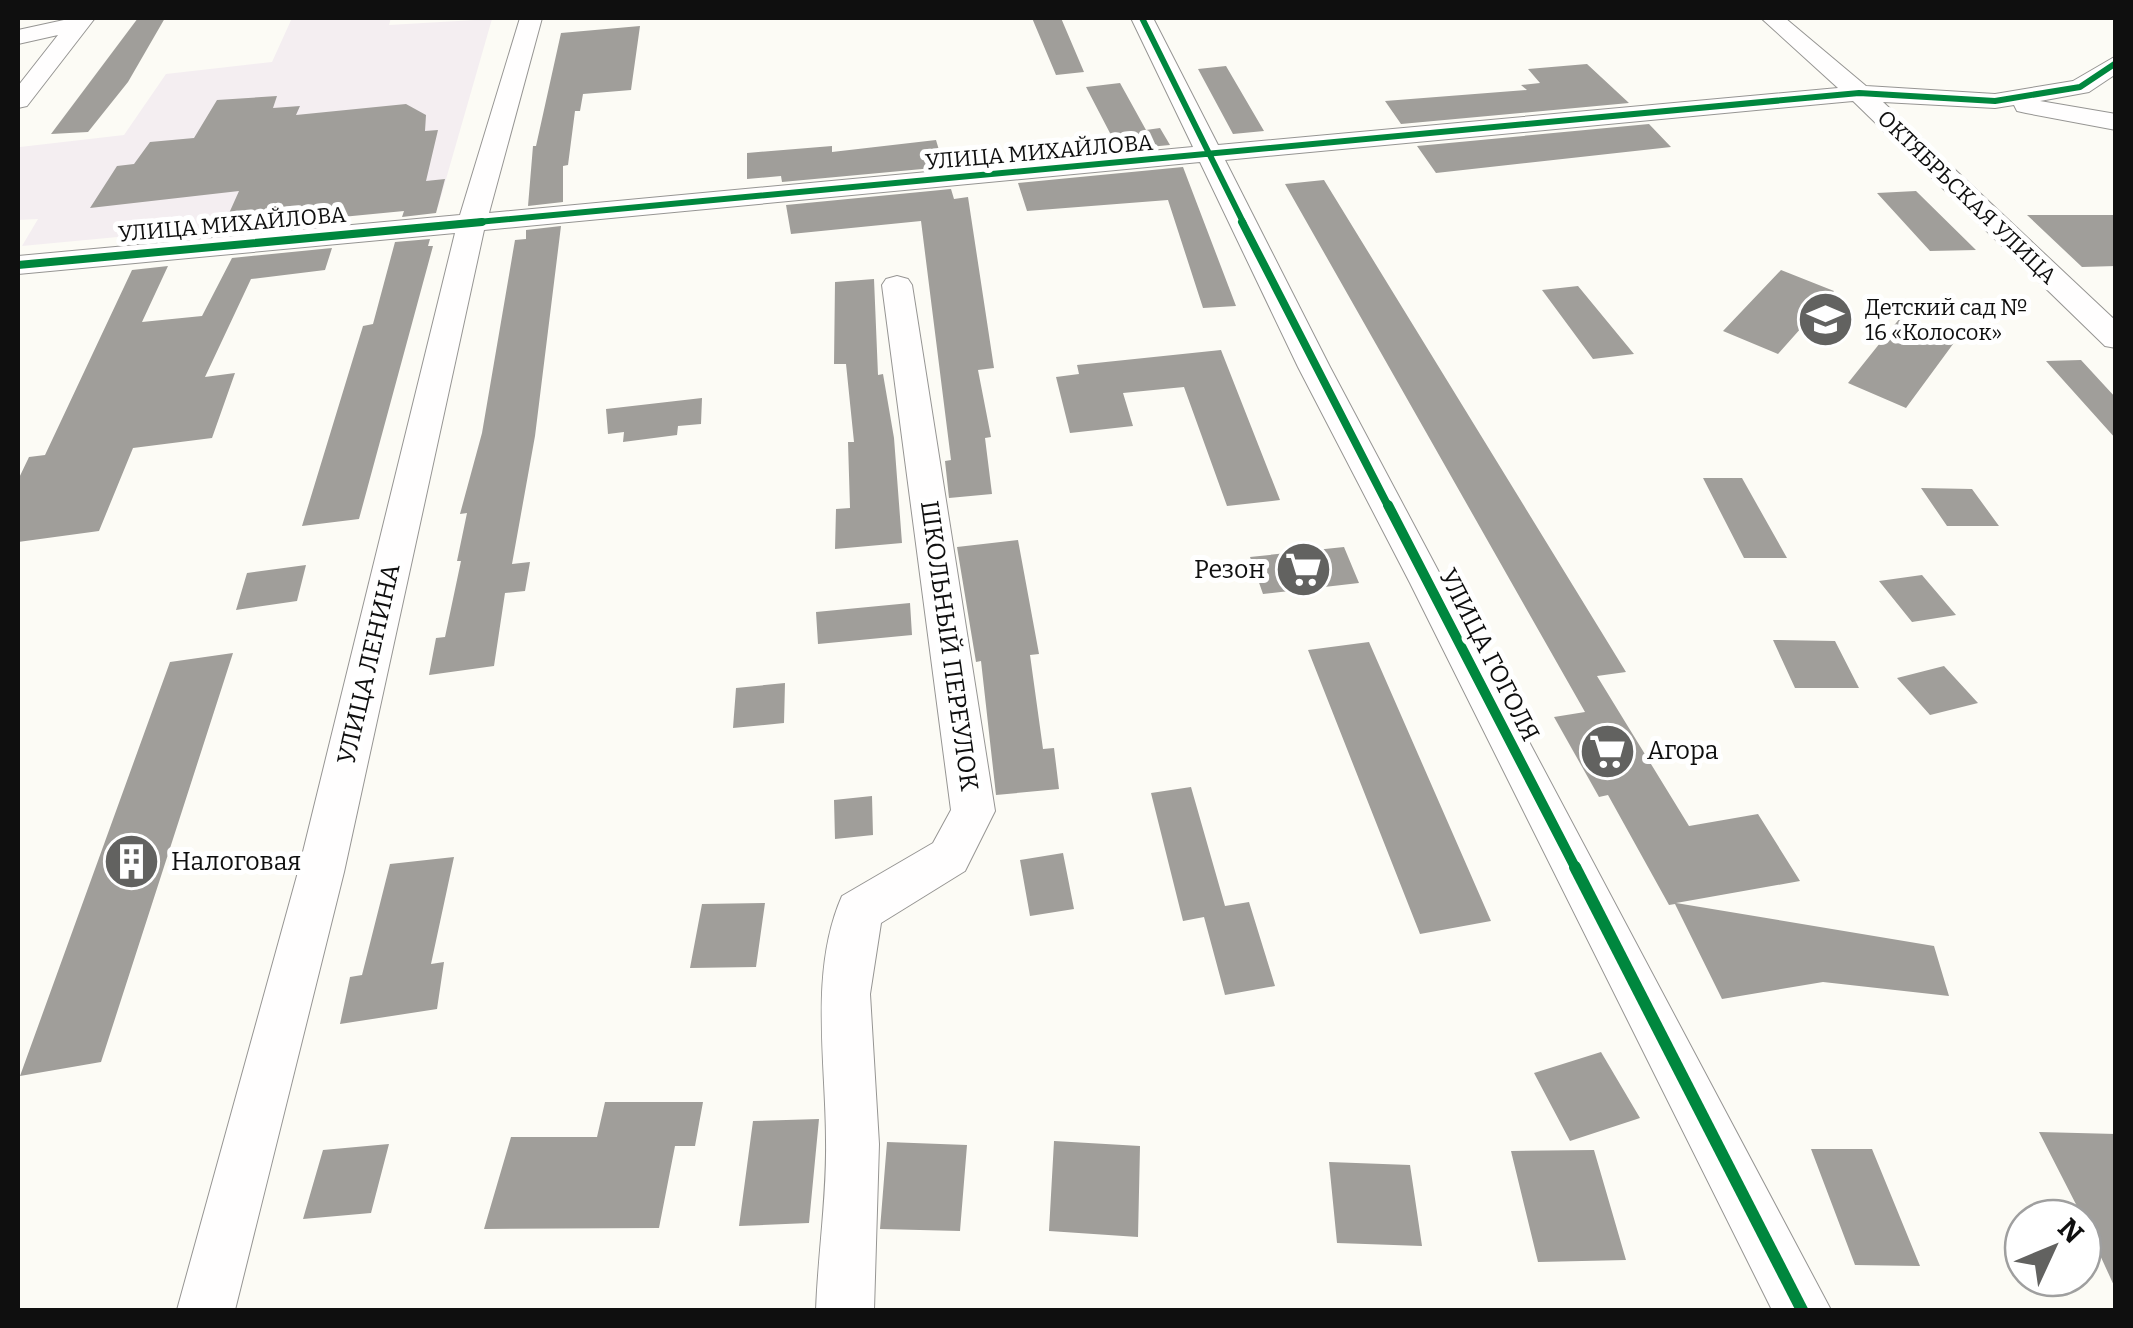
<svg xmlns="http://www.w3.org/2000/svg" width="2133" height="1328" viewBox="0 0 2133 1328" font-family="Bitter,serif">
	<rect width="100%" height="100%" fill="#fcfbf5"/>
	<path fill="#f4eef1" d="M292 18H391L389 25 492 19 438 207 22 246 38 219 18 220 20 147 124 135 166 74 272 62Z"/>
	<path fill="#a09e9a" d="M138 18H165L128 82 88 132 51 134Z
		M1032 18H1061L1084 72 1056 75Z
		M640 26 631 90 583 94 580 111H575L568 165 563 166V202L528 206 533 146H536L561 33Z
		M1587 64 1629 103 1401 124 1385 101 1527 90 1521 85 1540 83 1528 69Z
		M1226 66 1264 131 1233 134 1198 69Z
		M1120 83 1146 130 1160 128 1170 145 1010 160 1007 149 1111 135 1086 87Z
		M277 96 273 108 300 106 296 115 406 104 426 115 425 131 438 130 426 181 445 179 436 213 402 217 404 211 342 217 340 222 245 231 248 226 222 229 239 191 90 208 117 166 134 164 150 142 194 138 217 100Z
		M1649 124 1671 147 1436 173 1417 146Z
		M936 140 944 167 782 182 781 176 747 179V153L832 146V152Z
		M1183 167 1236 306 1203 308 1168 200 1027 211 1018 183Z
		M1324 180 1626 672 1597 676 1689 826 1758 814 1800 881 1676 903 1934 946 1949 996 1823 982 1722 999 1675 904 1669 905 1608 795 1599 797 1554 717 1585 712 1285 184Z
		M951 189 954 199 968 197 994 368 978 370 991 437 985 438 992 494 949 498 945 461 951 460 921 221 791 234 786 205Z
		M1916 191 1976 250 1930 251 1877 193Z
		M2027 215H2116V266L2082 267Z
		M561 226 535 436 512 564 530 562 525 591 505 593 494 666 429 675 436 638 445 637 461 561H457L467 513 460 514 482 433 515 240 526 239V230Z
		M430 239 428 246H433L359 519 302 526 363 326 373 324 395 242Z
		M332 248 325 270 251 279 205 377 235 373 212 438 133 448 99 531 18 542V480L29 457 45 455 132 270 168 266 142 322 202 316 232 258Z
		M1781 270 1834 291 1778 354 1723 331Z
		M874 279 878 375 883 374 894 438 902 543 835 549 836 509 850 508 848 442H854L846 364H834L835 282Z
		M1578 286 1634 354 1593 359 1542 290Z
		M1900 318 1956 340 1906 408 1848 383Z
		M1221 350 1280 500 1227 506 1184 387 1123 393 1133 426 1070 433 1056 377 1079 374 1077 365Z
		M2081 360 2116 398V439L2046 361Z
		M702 398 701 424 678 426 677 435 623 442 624 432 608 434 606 409Z
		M1703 478H1742L1787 558H1744Z
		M1921 488 1972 489 1999 526H1947Z
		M1018 540 1039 654 1030 655 1043 749 1054 748 1059 789 996 795 981 661 976 662 957 547Z
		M1344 547 1359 583 1263 594 1250 557Z
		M306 565 297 601 236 610 247 573Z
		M1922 575 1956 615 1912 622 1879 581Z
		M910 603 912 635 818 644 816 612Z
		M1773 640 1835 641 1859 688H1795Z
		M1369 642 1491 921 1420 934 1308 650Z
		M233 653 101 1062 20 1076 170 662Z
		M1944 666 1978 703 1930 715 1897 678Z
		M785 683 784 723 733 728 736 688Z
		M1191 787 1225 906 1249 902 1275 986 1225 995 1204 917 1183 921 1151 793Z
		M872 796 873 835 835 839 834 800Z
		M1063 853 1074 909 1030 916 1020 860Z
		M454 857 431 964 444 962 437 1009 340 1024 350 977 362 975 390 864Z
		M765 903 756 967 690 968 702 904Z
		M1601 1052 1640 1118 1570 1141 1534 1073Z
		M605 1102H703L695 1146H675L659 1228 484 1229 511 1137H597Z
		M819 1119 809 1223 739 1226 753 1121Z
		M2039 1132 2116 1134V1290L2083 1218Z
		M1054 1141 1140 1146 1138 1237 1049 1231Z
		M887 1142 967 1145 960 1231 880 1229Z
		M389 1144 371 1213 303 1219 323 1150Z
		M1811 1149H1872L1920 1266 1855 1265Z
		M1594 1150 1626 1260 1538 1262 1511 1151Z
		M1329 1162 1410 1165 1422 1246 1337 1243Z"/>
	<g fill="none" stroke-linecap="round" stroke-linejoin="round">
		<defs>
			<path id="minor" d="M73 18H95L27 106 18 108V86L58 35 18 44V30Z
				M520 18H542L489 213 1193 147 1131 18H1153L1218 145 1838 88 1761 18H1785L1866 86 1995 94 2073 81 2116 56V74L2089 92 2040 101 2116 114V130L2026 113 2017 111 2014 105 1995 108 1883 102 2116 321V348L2105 346 1853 101 1225 160 1330 367 1831 1310H1772L1410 583 1298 367 1200 162 484 230 344 872 235 1310H177L298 872 455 233 18 274V256L460 215Z
				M897 276 908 279 912 285 995 811 965 871 881 923 870 994 879 1144 874 1310H816C818 1254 827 1197 826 1141 826 1061 809 971 842 896L933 843 951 810 882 285 886 279Z"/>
		</defs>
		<use href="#minor" stroke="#969593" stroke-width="2"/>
		<use href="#minor" fill="#fffefe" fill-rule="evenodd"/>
		<defs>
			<path id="cycleway-far3" d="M1142 18 1244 224
				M456 224 1859 93 1995 101 2080 87 2116 63"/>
			<path id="cycleway-far2" d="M1242 222 1389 508
				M18 265 482 222"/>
			<path id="cycleway-far1" d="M1388 505 1576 869"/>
			<path id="cycleway" d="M1575 867 1802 1310"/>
		</defs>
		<use href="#cycleway-far3" stroke="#fff" stroke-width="10"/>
		<use href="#cycleway-far2" stroke="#fff" stroke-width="12"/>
		<use href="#cycleway-far1" stroke="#fff" stroke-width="16"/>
		<use href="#cycleway" stroke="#fff" stroke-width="19"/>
		<use href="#cycleway-far3" stroke="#00873e" stroke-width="6"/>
		<use href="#cycleway-far2" stroke="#00873e" stroke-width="8"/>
		<use href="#cycleway-far1" stroke="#00873e" stroke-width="10"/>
		<use href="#cycleway" stroke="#00873e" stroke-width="12"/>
	</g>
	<defs>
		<symbol id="school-disc" viewBox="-11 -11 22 22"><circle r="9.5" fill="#626260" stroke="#fff"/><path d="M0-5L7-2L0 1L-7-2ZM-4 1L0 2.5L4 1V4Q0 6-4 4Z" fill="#fff"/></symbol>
		<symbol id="supermarket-disc" viewBox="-11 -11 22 22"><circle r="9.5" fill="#626260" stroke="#fff"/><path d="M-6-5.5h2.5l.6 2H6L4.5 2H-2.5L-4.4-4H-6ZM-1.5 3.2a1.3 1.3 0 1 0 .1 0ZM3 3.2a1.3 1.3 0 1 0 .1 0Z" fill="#fff"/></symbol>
		<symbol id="building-disc" viewBox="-11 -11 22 22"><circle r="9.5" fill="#626260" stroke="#fff"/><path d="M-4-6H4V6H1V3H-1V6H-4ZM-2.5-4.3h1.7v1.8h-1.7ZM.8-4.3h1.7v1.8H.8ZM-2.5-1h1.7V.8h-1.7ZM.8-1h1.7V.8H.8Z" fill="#fff"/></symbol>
	</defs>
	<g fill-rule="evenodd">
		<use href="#school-disc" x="1794" y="288" width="63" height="63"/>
		<use href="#supermarket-disc" x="1272" y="538" width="63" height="63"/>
		<use href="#supermarket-disc" x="1576" y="720" width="63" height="63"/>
		<use href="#building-disc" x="100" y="830" width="63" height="63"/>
	</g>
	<g text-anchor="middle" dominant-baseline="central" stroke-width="10" stroke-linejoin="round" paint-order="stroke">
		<g font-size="22" fill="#0f0f0f" stroke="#fff">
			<text transform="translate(1039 152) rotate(-5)">УЛИЦА МИХАЙЛОВА</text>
			<text transform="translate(1967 197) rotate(44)">ОКТЯБРЬСКАЯ УЛИЦА</text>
			<text transform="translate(232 224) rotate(-5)">УЛИЦА МИХАЙЛОВА</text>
		</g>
		<g font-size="22" fill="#0f0f0f" stroke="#fff" text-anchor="start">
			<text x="1865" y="307">Детский сад №<tspan x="1865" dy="25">16 «Колосок»</tspan></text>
		</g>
		<g font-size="25" fill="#0f0f0f" stroke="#fff" text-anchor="start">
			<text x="1265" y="570" text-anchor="end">Резон</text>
			<text x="1647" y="751">Агора</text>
			<text x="171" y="862">Налоговая</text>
		</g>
		<g font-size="25" fill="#0f0f0f" stroke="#fff">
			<text transform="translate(949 646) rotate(82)">ШКОЛЬНЫЙ ПЕРЕУЛОК</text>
			<text transform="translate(1489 655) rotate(63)">УЛИЦА ГОГОЛЯ</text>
			<text transform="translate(369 664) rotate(-77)">УЛИЦА ЛЕНИНА</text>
		</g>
	</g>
	<rect width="2133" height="1328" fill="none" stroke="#0f0f0f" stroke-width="40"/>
	<g transform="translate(2053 1248) rotate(46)"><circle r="48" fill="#ffffff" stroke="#9f9f9f" stroke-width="2.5"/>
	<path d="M0-8L18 38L0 25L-18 38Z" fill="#626260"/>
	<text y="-15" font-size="28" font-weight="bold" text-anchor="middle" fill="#0f0f0f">N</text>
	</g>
</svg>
